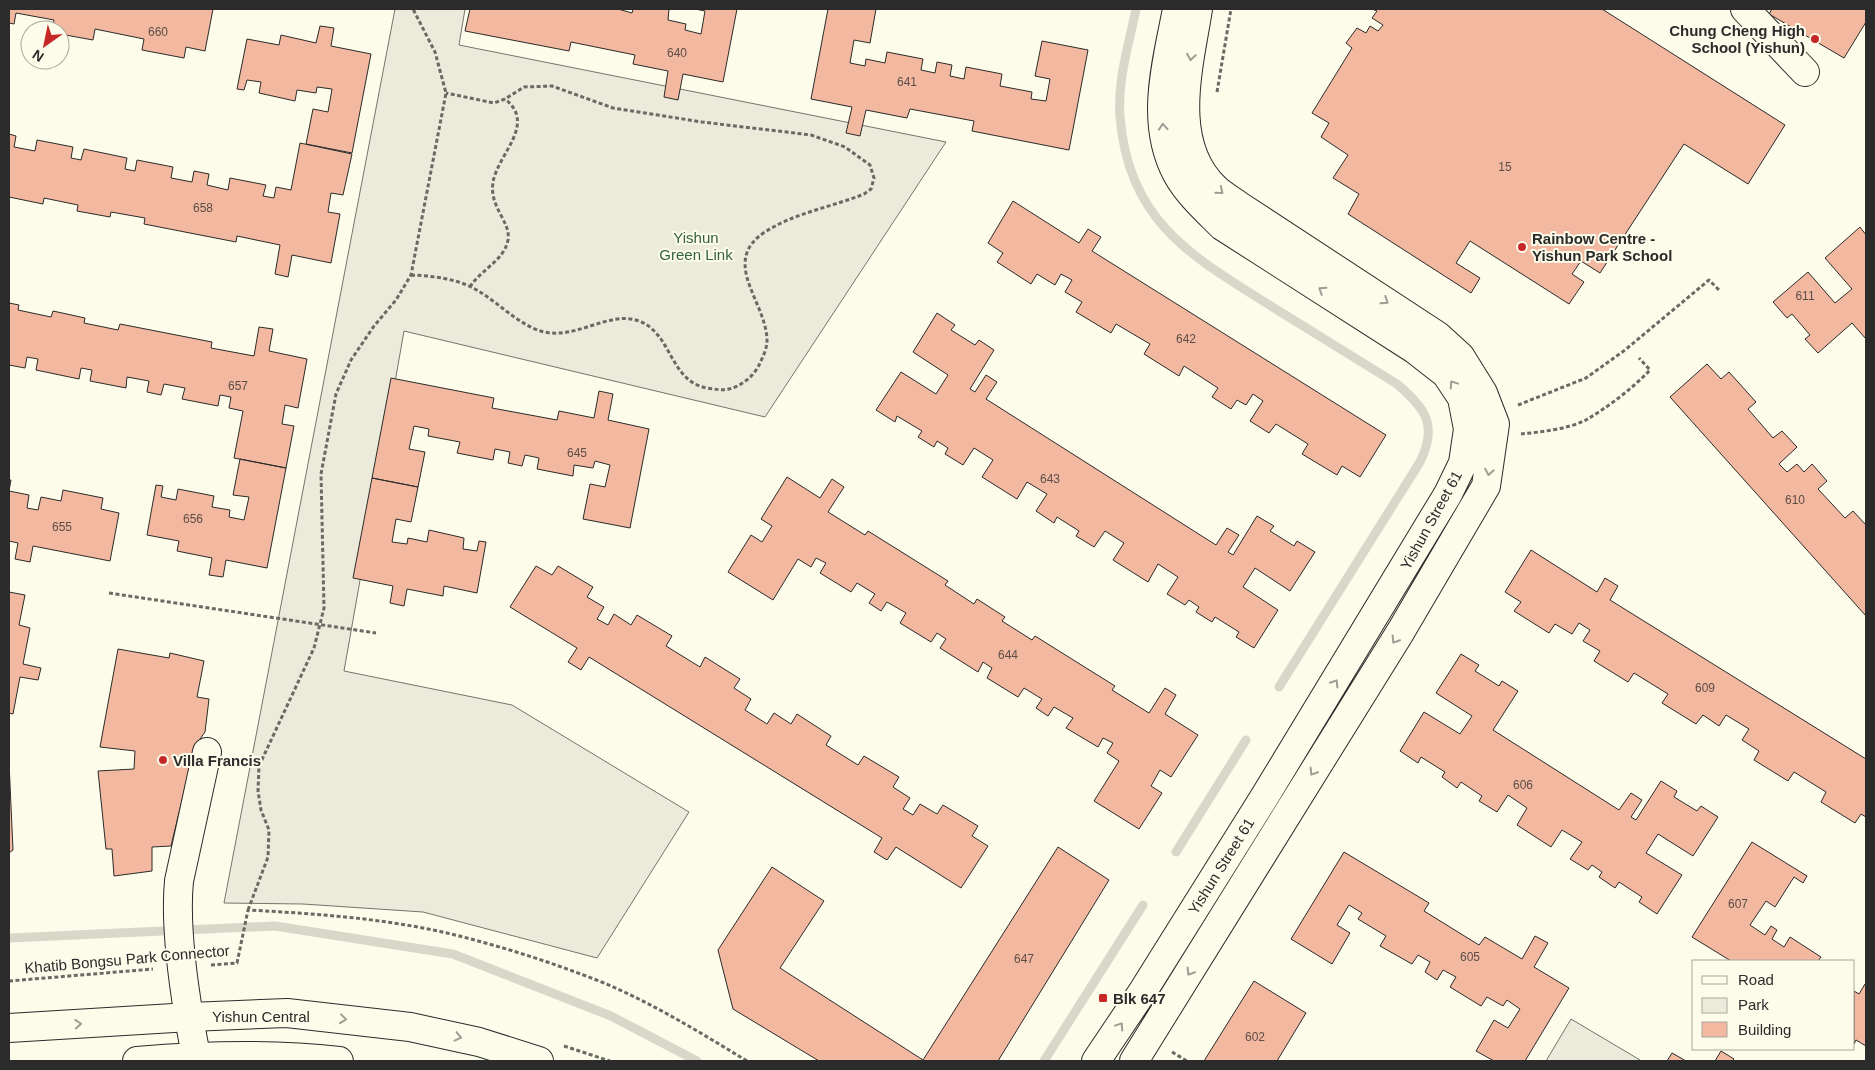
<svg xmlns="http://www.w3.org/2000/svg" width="1875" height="1070" viewBox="0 0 1875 1070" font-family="Arial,sans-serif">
	<rect width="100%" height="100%" fill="#fdfbea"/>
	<path fill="#ecebdb" stroke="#74746e" d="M395 9H465L459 45 946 142 765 417 404 331 344 671 512 705 689 812 597 958 423 912 303 904 224 903Z
		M1571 1019 1640 1060V1061H1546Z"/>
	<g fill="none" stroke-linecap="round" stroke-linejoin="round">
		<path stroke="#d8d7c9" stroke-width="9" d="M1136 9C1129 44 1117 81 1120 117 1129 222 1191 256 1271 306 1313 332 1355 358 1397 384 1426 409 1438 425 1420 462L1279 687
			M1176 852 1246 740
			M9 938 275 926 453 954 611 1016 697 1061
			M1044 1061 1143 905"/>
	</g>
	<path fill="#f2b8a0" stroke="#2b2b2b" d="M9 9H213L205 51 186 47 184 58 142 50 144 39 95 29 93 40 60 34V30H52L54 20 16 13 14 24 9 23Z
		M470 9H618L632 13 633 9H669L668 20 686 24 685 30 701 34 705 11 695 9H737L723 82 683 74 678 100 664 97 668 71 633 64 635 55 571 42 569 51 465 31Z
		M828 9H876L870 43 854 40 850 63 865 66 866 59 885 63 887 52 923 59 921 70 935 73 937 62 952 65 950 76 964 79 966 67 1002 74 1000 86 1032 92 1031 99 1046 101 1050 79 1035 76 1042 41 1088 50 1069 150 972 131 974 121 910 109 907 118 866 110 860 136 846 133 852 107 811 99Z
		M1372 9H1602L1785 125 1748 184 1684 144 1600 273 1581 261 1572 274 1584 282 1569 304 1470 241 1456 263 1480 278 1471 293 1348 214 1359 194 1333 178 1348 155 1321 137 1329 123 1312 113 1352 48 1346 43 1357 28 1366 33 1370 26 1378 31 1383 25 1372 18 1377 11Z
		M1772 9H1866V22L1844 58 1769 14Z
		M320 26 334 28 331 46 371 54 352 153 306 144 313 109 328 112 332 89 317 87 316 93 297 90 295 101 259 93 261 82 247 80 244 90 237 89 247 39 279 45 281 35 316 43Z
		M9 134 16 136 14 147 35 151 37 140 73 147 71 158 81 160 84 149 127 158 125 169 135 171 137 160 173 167 171 178 192 182 194 171 209 174 207 185 228 190 230 178 266 185 263 196 274 198 276 187 291 190 300 143 352 154 343 195 331 193 328 212 340 214 331 263 292 255 288 277 275 274 280 245 237 236 236 242 144 224 145 218 111 212 110 217 77 211 78 205 44 198 43 204 9 197Z
		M1013 201 1079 243 1088 229 1101 237 1092 251 1386 435 1360 477 1342 466 1337 475 1302 454 1308 444 1276 424 1269 433 1250 421 1263 401 1253 394 1246 405 1237 400 1231 409 1212 397 1218 388 1184 366 1179 376 1144 354 1150 344 1116 324 1111 333 1076 312 1082 302 1065 292 1072 280 1061 274 1055 285 1037 274 1031 284 997 262 1003 253 988 243Z
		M1860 227 1866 235V339L1852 323 1818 353 1805 339 1810 335 1792 314 1787 318 1773 302 1808 272 1835 303 1852 289 1825 258Z
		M9 303 19 305 18 310 51 317 53 311 85 318 84 323 118 330 120 324 212 342 211 348 254 356 259 327 273 329 269 351 307 359 298 408 285 405 282 424 294 426 286 468 234 458 243 411 229 408 231 397 220 395 218 406 182 399 185 388 164 384 161 395 147 392 149 381 127 377 126 388 90 381 92 370 81 368 79 379 36 370 38 359 27 357 25 368 9 365Z
		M937 313 955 325 951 330 975 345 979 340 994 350 970 389 975 392 986 375 997 382 986 399 1216 545 1227 528 1239 535 1228 552 1233 555 1257 516 1274 526 1270 531 1294 546 1297 541 1315 552 1290 591 1255 568 1243 587 1278 610 1254 648 1236 637 1239 632 1215 617 1212 622 1196 612 1199 607 1189 600 1185 605 1167 594 1178 577 1158 564 1148 582 1113 560 1124 543 1105 531 1094 547 1076 536 1079 531 1057 517 1054 523 1036 511 1047 494 1027 482 1017 499 982 477 993 460 974 448 963 465 945 454 948 448 937 441 934 447 918 437 922 431 897 416 895 422 876 410 901 372 936 394 948 375 913 352Z
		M1707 364 1721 379 1729 372 1756 402 1748 409 1773 438 1782 431 1797 447 1779 464 1787 472 1797 464 1804 472 1812 464 1827 481 1818 489 1845 518 1853 511 1866 525V616L1670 397Z
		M391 378 494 398 492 408 557 420 559 411 594 418 599 391 613 394 608 420 649 429 630 528 583 519 590 484 605 487 610 465 595 461 593 468 574 465 573 476 537 469 539 458 525 455 522 466 508 463 510 452 495 449 493 460 457 453 460 442 428 436 429 429 414 426 409 449 425 452 418 487 372 478Z
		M240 459 286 468 267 568 226 560 223 577 209 575 212 558 177 551 179 541 147 535 156 485 163 486 161 497 176 500 178 489 214 496 212 507 230 510 229 517 244 520 249 497 233 495Z
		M787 477 820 498 832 479 844 487 828 512 865 535 868 531 948 581 945 585 974 604 977 599 1005 617 1002 621 1032 640 1035 636 1115 686 1112 690 1149 713 1165 688 1176 695 1165 714 1198 735 1171 777 1160 770 1151 786 1162 793 1139 829 1094 801 1119 761 1107 753 1113 743 1103 738 1098 747 1066 728 1073 718 1054 707 1048 716 1036 708 1042 699 1024 688 1018 697 987 678 992 668 983 662 978 672 940 648 946 639 937 633 931 642 900 623 906 613 887 602 881 611 869 603 875 594 857 583 851 592 820 573 826 563 816 558 811 567 798 559 773 600 728 572 751 535 762 542 772 526 761 519Z
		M372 478 418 487 411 522 396 519 392 542 407 544 408 538 427 542 429 530 464 538 463 549 477 551 479 541 486 542 477 593 444 586 443 596 407 589 404 606 390 603 393 586 353 578Z
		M9 480H11L9 491 29 495 27 508 38 510 41 497 61 501 63 490 103 498 101 509 119 513 110 561 33 546 30 562 15 559 18 543 9 541Z
		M1531 550 1597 592 1605 578 1618 586 1610 600 1866 759V817L1861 814 1855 823 1821 802 1826 792 1794 772 1788 781 1754 760 1759 751 1742 740 1749 729 1726 715 1719 726 1703 715 1696 724 1662 703 1668 694 1634 673 1628 682 1594 661 1600 651 1583 641 1590 630 1579 623 1572 634 1555 624 1549 633 1514 611 1521 602 1505 592Z
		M536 566 552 575 558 566 593 587 587 597 604 607 597 619 608 625 614 614 631 625 637 615 672 636 666 646 700 667 705 657 740 679 734 688 751 699 745 710 767 724 774 713 791 724 797 714 831 736 826 745 858 765 864 756 899 777 893 787 910 798 903 809 913 815 920 804 937 814 943 805 978 826 972 836 988 846 961 888 896 847 887 860 874 852 882 838 589 657 581 670 568 662 577 648 510 607Z
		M9 592 25 595 19 625 30 628 23 664 41 668 38 680 20 677 13 714 9 713Z
		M118 649 169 658 170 653 204 661 197 697 209 699 205 732 195 746 171 846 152 847V871L114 876 112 849H106L98 771 134 769 135 751 100 747Z
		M1461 654 1479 665 1475 671 1499 686 1502 681 1518 691 1493 730 1619 810 1631 793 1642 800 1631 817 1636 820 1661 781 1677 791 1674 797 1697 811 1701 806 1718 817 1693 856 1658 834 1646 853 1682 875 1657 914 1639 902 1642 897 1619 882 1615 888 1599 877 1602 872 1592 865 1588 870 1570 859 1582 842 1562 830 1551 847 1517 825 1527 808 1508 795 1497 812 1479 801 1482 796 1461 782 1457 788 1442 777 1445 772 1421 757 1418 763 1400 751 1424 712 1460 734 1472 716 1436 693Z
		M9 762 13 850 9 853Z
		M1752 842 1807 876 1803 883 1794 877 1775 907 1766 901 1750 925 1765 935 1771 926 1777 930 1772 939 1784 947 1790 937 1821 957 1818 961H1731L1692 937Z
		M1058 847 1109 880 998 1061H819L733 1009 718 950 772 867 824 901 780 968 923 1060Z
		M1344 852 1429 903 1424 911 1479 945 1485 937 1522 959 1535 936 1548 943 1534 967 1569 988 1525 1061H1494L1476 1051 1494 1020 1508 1028 1520 1009 1507 1000 1503 1006 1487 997 1481 1006 1450 987 1456 977 1443 970 1437 980 1425 972 1430 962 1418 955 1412 964 1380 946 1386 936 1358 919 1362 913 1349 905 1337 925 1350 933 1332 964 1291 939Z
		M1254 981 1306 1013 1277 1061H1204Z
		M1865 984 1866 985V1046L1856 1040 1854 1044V991L1859 994Z
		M1721 1051 1734 1059 1732 1061H1715Z
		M1672 1053 1686 1061H1667Z"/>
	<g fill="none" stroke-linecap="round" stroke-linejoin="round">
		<defs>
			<path id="minor" d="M1745 9 1805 72
				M197 1061C187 1010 174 932 179 881L207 752
				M1096 1061 1143 991 1265 796 1448 494 1463 463 1468 429 1462 398 1446 374 1414 349 1222 226C1206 210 1188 194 1177 174 1149 122 1167 62 1177 9
				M1134 1061 1401 631 1486 486 1495 424 1483 393 1460 356 1438 336 1241 207C1233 201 1224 196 1216 189 1167 143 1189 67 1198 9"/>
			<path id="major" d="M9 1028 190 1017 287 1013 410 1027 479 1042 539 1061
				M137 1061C206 1055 271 1053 339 1061"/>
		</defs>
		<use href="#minor" stroke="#2b2b2b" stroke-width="30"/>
		<use href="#major" stroke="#2b2b2b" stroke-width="30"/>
		<path stroke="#6a6964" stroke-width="3" stroke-dasharray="4 2.5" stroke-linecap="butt" d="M1217 92 1231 9
			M411 275C435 276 460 279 480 292 500 304 520 326 544 332 577 339 607 312 636 320 673 331 668 381 707 388 715 389 722 391 729 389 742 386 755 375 760 363 763 357 767 348 767 341 767 302 719 262 765 232 794 213 832 207 864 194L871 189 874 178 870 165 845 147 811 135 702 122 613 108 552 86 524 87 505 99 494 103 446 93
			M470 287C480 270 504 261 508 240 511 221 489 208 493 182 498 154 537 124 505 99
			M1518 405 1586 378 1625 350 1709 280 1719 290
			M1521 434C1541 432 1568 429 1586 420 1608 407 1632 389 1650 370L1639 358
			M109 593 376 633
			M248 910 268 857 269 830 261 810 258 791 259 766 314 648 324 608 321 474 336 394 351 360 374 326 396 300 411 275 446 93 435 52 413 9
			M211 965 237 963 248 910C321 914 396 919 467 938 513 950 559 965 604 983 654 1004 701 1033 747 1061
			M9 981 153 969
			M564 1046 610 1061
			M1172 1052 1187 1061"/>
		<use href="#minor" stroke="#fdfbea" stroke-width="28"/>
		<use href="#major" stroke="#fdfbea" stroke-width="28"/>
	</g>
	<defs><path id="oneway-chevron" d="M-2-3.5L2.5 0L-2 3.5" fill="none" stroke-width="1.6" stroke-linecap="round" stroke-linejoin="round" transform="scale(1.25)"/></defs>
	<g stroke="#9e9d94">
		<use href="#oneway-chevron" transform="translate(1191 57) rotate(99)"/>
		<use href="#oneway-chevron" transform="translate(1163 127) rotate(-94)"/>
		<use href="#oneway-chevron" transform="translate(1220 191) rotate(39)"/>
		<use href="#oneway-chevron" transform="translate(1322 290) rotate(-147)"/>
		<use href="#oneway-chevron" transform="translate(1385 301) rotate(33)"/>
		<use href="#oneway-chevron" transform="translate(1453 384) rotate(-124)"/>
		<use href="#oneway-chevron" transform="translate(1489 472) rotate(100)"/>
		<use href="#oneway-chevron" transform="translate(1395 640) rotate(122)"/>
		<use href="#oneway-chevron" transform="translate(1335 683) rotate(-58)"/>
		<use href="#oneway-chevron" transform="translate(1313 772) rotate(122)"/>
		<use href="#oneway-chevron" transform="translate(1190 972) rotate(122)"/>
		<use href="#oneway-chevron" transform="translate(343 1019) rotate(7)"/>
		<use href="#oneway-chevron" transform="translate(78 1024) rotate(-4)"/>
		<use href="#oneway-chevron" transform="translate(1120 1026) rotate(-56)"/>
		<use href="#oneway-chevron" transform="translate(458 1037) rotate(13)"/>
	</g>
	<g fill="#c62828" stroke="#fdfbea" stroke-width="2">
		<circle cx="1815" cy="39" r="5"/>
		<circle cx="1522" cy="247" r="5"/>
		<circle cx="163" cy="760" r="5"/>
		<rect x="1098" y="993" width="10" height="10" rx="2.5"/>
	</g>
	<g text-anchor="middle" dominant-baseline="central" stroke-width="4" stroke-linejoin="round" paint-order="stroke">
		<g font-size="12" fill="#5d4e48">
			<text x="158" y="32">660</text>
			<text x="677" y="53">640</text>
			<text x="907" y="82">641</text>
			<text x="1505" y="167">15</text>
			<text x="203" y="208">658</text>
			<text x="1805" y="296">611</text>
			<text x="1186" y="339">642</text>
			<text x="238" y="386">657</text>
			<text x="577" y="453">645</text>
			<text x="1050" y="479">643</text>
			<text x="1795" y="500">610</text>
			<text x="193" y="519">656</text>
			<text x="62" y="527">655</text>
			<text x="1008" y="655">644</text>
			<text x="1705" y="688">609</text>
			<text x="1523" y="785">606</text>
			<text x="1738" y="904">607</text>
			<text x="1470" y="957">605</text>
			<text x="1024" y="959">647</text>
			<text x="1255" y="1037">602</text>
		</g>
		<g font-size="15" font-weight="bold" fill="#2b2b2b" stroke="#fdfbea" text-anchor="start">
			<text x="1805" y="30" text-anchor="end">Chung Cheng High<tspan x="1805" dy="17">School (Yishun)</tspan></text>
			<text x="1532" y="238">Rainbow Centre -<tspan x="1532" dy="17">Yishun Park School</tspan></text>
			<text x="173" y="760">Villa Francis</text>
			<text x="1113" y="998">Blk 647</text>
		</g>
		<g font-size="15" fill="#34623c" stroke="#fdfbea">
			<text x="696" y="237">Yishun<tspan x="696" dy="17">Green Link</tspan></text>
		</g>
		<g font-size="15" fill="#2b2b2b" stroke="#fdfbea">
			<text transform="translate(1431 520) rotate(-61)">Yishun Street 61</text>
			<text transform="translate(1221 866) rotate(-58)">Yishun Street 61</text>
			<text transform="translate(127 959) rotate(-5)">Khatib Bongsu Park Connector</text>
			<text x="261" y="1016">Yishun Central</text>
		</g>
	</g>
	<rect width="1875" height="1070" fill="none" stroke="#2b2b2b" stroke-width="20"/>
	<rect x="1692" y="960" width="162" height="90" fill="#fdfbea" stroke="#a9a89e"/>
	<rect x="1702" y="976" width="25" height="8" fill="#fdfbea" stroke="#a9a89e"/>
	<text x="1738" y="985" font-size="15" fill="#2b2b2b">Road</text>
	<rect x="1702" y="998" width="25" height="15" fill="#ecebdb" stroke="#a9a89e"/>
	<text x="1738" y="1010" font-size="15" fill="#2b2b2b">Park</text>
	<rect x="1702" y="1022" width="25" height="15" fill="#f2b8a0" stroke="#a9a89e"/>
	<text x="1738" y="1035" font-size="15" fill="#2b2b2b">Building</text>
	<g transform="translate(45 45) rotate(213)"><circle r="24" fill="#fdfbea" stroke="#a9a89e"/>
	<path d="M0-4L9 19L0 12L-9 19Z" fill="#c62828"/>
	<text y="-8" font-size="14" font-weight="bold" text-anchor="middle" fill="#2b2b2b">N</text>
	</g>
</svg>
